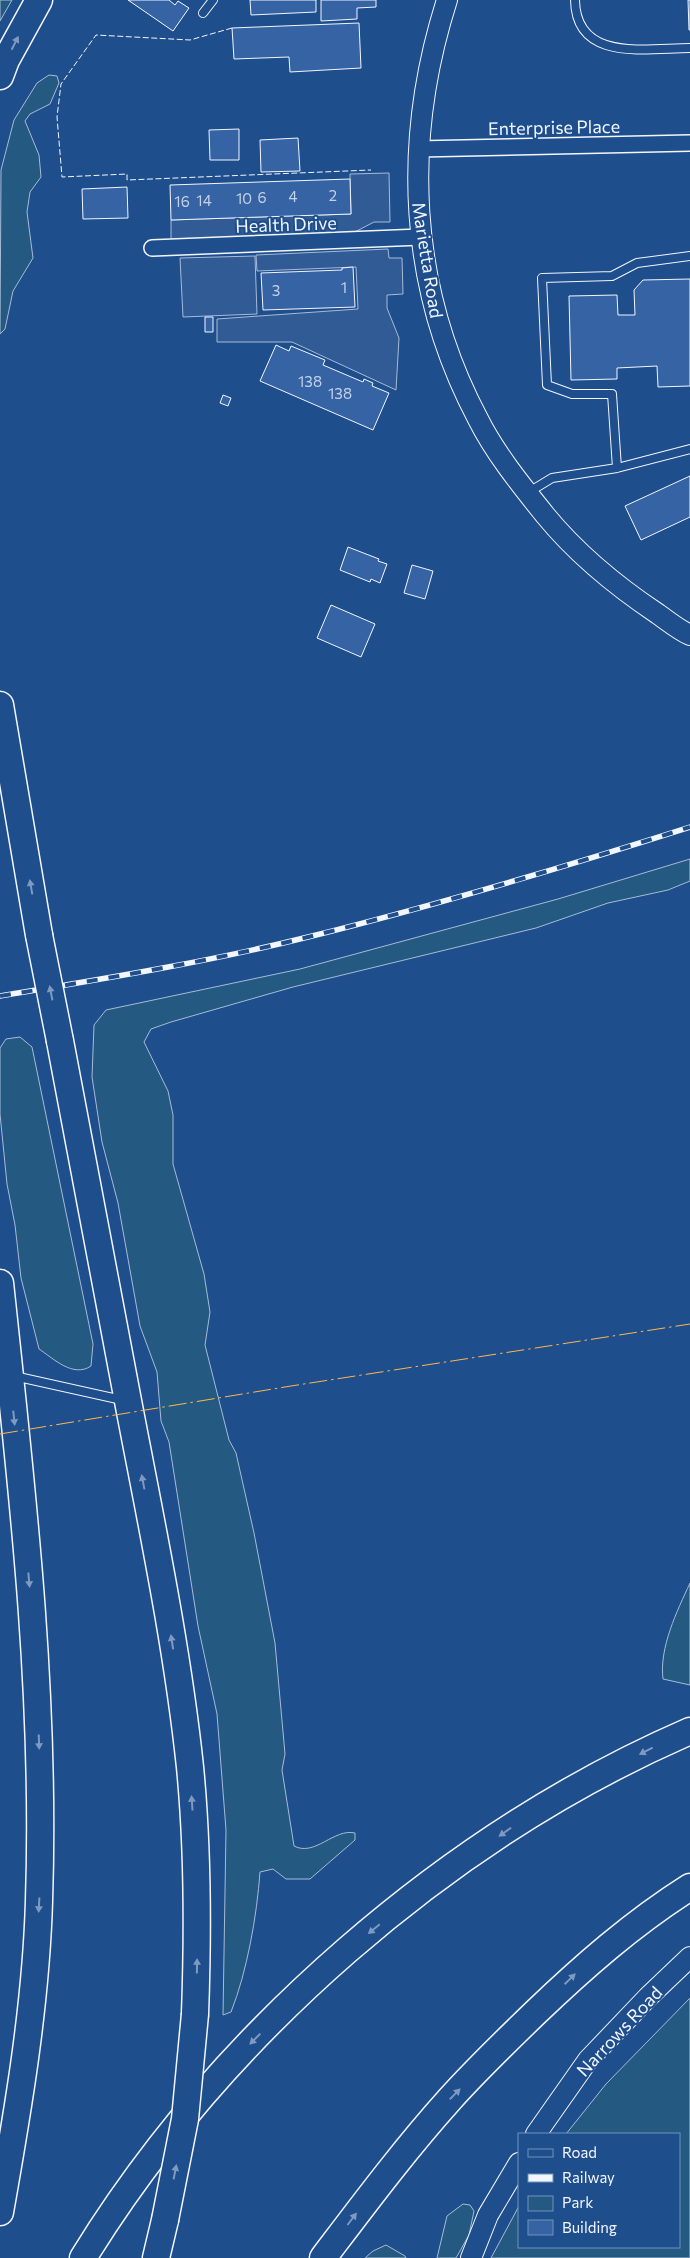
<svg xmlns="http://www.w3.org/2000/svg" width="690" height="2258" viewBox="0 0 690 2258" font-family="Commissioner,sans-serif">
	<rect width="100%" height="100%" fill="#1f4e8c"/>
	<path fill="#245a82" stroke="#a8bbd7" d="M0 0H12L0 21Z
		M49 75 57 76 59 83 50 104 30 114 25 121 39 155 41 177 30 192 27 212 33 258 13 291 5 329 0 334 1 170 14 120 37 83Z
		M690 859V881L668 890 608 903 536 928 293 987 171 1022 151 1029 144 1042 168 1091 173 1115V1164L204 1274 210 1312 205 1345 229 1440 236 1453 254 1533 275 1643 285 1754 282 1770 294 1846C315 1857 334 1828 355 1833V1840L310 1879H286L273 1869 260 1872C257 1915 247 1972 231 2012L223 2015 226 1830 217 1714 198 1626 169 1442 161 1421 157 1372 140 1326 118 1203 102 1142 92 1077 94 1025 106 1010 300 969 558 899Z
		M20 1037 32 1047 93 1344 91 1366C73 1378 54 1359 39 1349L21 1278 15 1225 7 1184 0 1114V1048L6 1039Z
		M690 1583V1685L663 1679C659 1648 677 1611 690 1583Z
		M690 1998V2258H491L519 2206V2247H679V2134H566L606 2084Z
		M463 2204 470 2205 474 2211 469 2235 456 2258H437L447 2216Z
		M386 2245 405 2256 406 2258H365L373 2251Z"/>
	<path fill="#305b95" stroke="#a8bbd7" d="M389 173 390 222H374L353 233 171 240V220L351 214 350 174Z
		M388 249 389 258H402L403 294 387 295V308L399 338 396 390 292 342H217V319L358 309 356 267 257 271 256 255Z
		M255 256 257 314 183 317 180 258Z"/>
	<path fill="#3563a3" stroke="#f2f6ff" d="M128 0H169L175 5 178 1 189 8 173 31Z
		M250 0H316V12L251 15Z
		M321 0H376V7L357 8V19L321 21Z
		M688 0H690V30H689Z
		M359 23 361 68 290 72 289 57 234 59 232 28Z
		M239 129V160H210L209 130Z
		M298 138 300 171 261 172 260 140Z
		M350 179 351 214 171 220 170 185Z
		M127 187 128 218 83 219 82 189Z
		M353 267 355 307 263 310 261 273 342 270V268Z
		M690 279V386L658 387 657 366 617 368V379L571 380 569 296 617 295 618 315H635L634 290 643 280Z
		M205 317H213V332H205Z
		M276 345 289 351 291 346 325 360 323 365 363 382 364 379 373 383 372 386 389 393 373 430 260 381Z
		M223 395 231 398 228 406 220 403Z
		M690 476V517L641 540 625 506Z
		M348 547 379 559 378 561 387 564 380 583 371 579 370 582 340 570Z
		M412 565 433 571 425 599 404 593Z
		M331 605 375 624 361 657 317 638Z"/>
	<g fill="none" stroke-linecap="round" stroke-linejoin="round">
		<defs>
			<path id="lane" d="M575 0C576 63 647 48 690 48
				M203 13 213 0
				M617 468 612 394H572L547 385 542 278 612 276 637 263 690 256
				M529 492 552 478 617 468 690 449
				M14 1376 122 1400"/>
			<path id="street" d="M418 149 690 143
				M152 248 421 237"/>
			<path id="secondary" d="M447 0C402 141 408 287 478 419 495 453 521 485 545 515 577 554 616 586 658 614 668 621 679 630 690 635
				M536 2134 588 2060 648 1997 690 1957
				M471 2258 488 2215 519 2163"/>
			<path id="highway" d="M0 76 6 60 39 0
				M0 705 39 935
				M60 1041C83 1161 105 1281 128 1401 151 1522 177 1644 190 1767 198 1849 198 1932 195 2014
				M0 1283C22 1488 46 1694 39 1901 36 2005 18 2110 0 2212
				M83 2258C221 2034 448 1836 690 1731
				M156 2258 165 2220
				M323 2258C364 2204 405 2149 450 2099 477 2069 506 2041 535 2013 583 1967 633 1923 690 1887"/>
		</defs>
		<use href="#lane" stroke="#f2f6ff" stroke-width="10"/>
		<use href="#street" stroke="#f2f6ff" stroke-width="18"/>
		<use href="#secondary" stroke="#f2f6ff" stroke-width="22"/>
		<use href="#highway" stroke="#f2f6ff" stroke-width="29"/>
		<use href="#lane" stroke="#1f4e8c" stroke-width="8"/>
		<use href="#street" stroke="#1f4e8c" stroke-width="15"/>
		<use href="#secondary" stroke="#1f4e8c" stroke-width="20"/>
		<use href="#highway" stroke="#1f4e8c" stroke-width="26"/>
		<defs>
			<path id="rail" d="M0 996C102 979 208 962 308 937 437 905 564 867 690 827"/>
		</defs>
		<use href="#rail" stroke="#f2f6ff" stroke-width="5.5"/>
		<use href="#rail" stroke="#1f4e8c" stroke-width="4" stroke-dasharray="11" stroke-linecap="butt"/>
		<defs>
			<path id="highway-bridge" d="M39 935 60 1041
				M165 2220 185 2119 195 2014"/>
		</defs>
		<use href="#highway-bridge" stroke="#f2f6ff" stroke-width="29" stroke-linecap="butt"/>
		<use href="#highway-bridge" stroke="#1f4e8c" stroke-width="26"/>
		<path stroke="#f2f6ff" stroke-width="1" stroke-dasharray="6 2.5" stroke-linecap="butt" d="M232 28 190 40 96 35 61 84 57 117 62 177 127 174V180L371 170"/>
		<path stroke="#ffb74d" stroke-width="1" stroke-dasharray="18 4 2.5 4" stroke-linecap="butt" d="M0 1434 291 1386 690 1324"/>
	</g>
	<defs><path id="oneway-solid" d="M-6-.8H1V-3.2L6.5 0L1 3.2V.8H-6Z" transform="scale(1.25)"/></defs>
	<g fill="#7e9ac0">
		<use href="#oneway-solid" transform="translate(15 43) rotate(-63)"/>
		<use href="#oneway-solid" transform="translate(31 887) rotate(-100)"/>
		<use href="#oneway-solid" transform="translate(51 993) rotate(-101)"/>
		<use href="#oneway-solid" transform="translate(14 1418) rotate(84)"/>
		<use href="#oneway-solid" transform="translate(143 1482) rotate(-101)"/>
		<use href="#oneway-solid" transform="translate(29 1580) rotate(85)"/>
		<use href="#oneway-solid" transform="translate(172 1642) rotate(-99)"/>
		<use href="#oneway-solid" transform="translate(39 1742) rotate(88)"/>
		<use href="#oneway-solid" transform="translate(646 1751) rotate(153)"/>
		<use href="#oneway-solid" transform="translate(192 1803) rotate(-94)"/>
		<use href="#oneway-solid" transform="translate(505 1832) rotate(145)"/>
		<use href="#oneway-solid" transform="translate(39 1905) rotate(93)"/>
		<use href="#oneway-solid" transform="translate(374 1929) rotate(141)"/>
		<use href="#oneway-solid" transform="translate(197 1966) rotate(-89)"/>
		<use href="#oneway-solid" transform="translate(570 1979) rotate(-44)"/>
		<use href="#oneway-solid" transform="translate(255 2039) rotate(135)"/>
		<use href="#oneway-solid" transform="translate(455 2094) rotate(-46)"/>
		<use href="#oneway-solid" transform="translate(175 2172) rotate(-79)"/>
		<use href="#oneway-solid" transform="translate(352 2219) rotate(-53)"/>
	</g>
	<g text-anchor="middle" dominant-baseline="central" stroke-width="4" stroke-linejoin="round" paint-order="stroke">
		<g font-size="15" fill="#c3d1e8">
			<text x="333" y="195">2</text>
			<text x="293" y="196">4</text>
			<text x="262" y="197">6</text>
			<text x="244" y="198">10</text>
			<text x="204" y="200">14</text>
			<text x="182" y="201">16</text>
			<text x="344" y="287">1</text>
			<text x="276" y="290">3</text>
			<text x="310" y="381">138</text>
			<text x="340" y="393">138</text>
		</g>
		<g font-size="18" fill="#f2f6ff" stroke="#1f4e8c">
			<text transform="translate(554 127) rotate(-1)">Enterprise Place</text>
			<text transform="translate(286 224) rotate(-2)">Health Drive</text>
			<text transform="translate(428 260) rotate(81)">Marietta Road</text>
			<text transform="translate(619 2031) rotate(-47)">Narrows Road</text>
		</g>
	</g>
	<rect x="518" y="2133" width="162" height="115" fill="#1f4e8c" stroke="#7391ba"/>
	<rect x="528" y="2149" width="25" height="8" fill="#1f4e8c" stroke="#7391ba"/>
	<text x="562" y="2158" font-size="15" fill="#f2f6ff">Road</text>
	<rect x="528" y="2174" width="25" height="8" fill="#f2f6ff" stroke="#7391ba"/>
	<text x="562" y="2183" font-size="15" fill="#f2f6ff">Railway</text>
	<rect x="528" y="2196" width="25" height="15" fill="#245a82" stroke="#7391ba"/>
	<text x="562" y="2208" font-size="15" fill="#f2f6ff">Park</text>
	<rect x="528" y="2220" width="25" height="15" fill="#3563a3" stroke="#7391ba"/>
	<text x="562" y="2233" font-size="15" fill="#f2f6ff">Building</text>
</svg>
